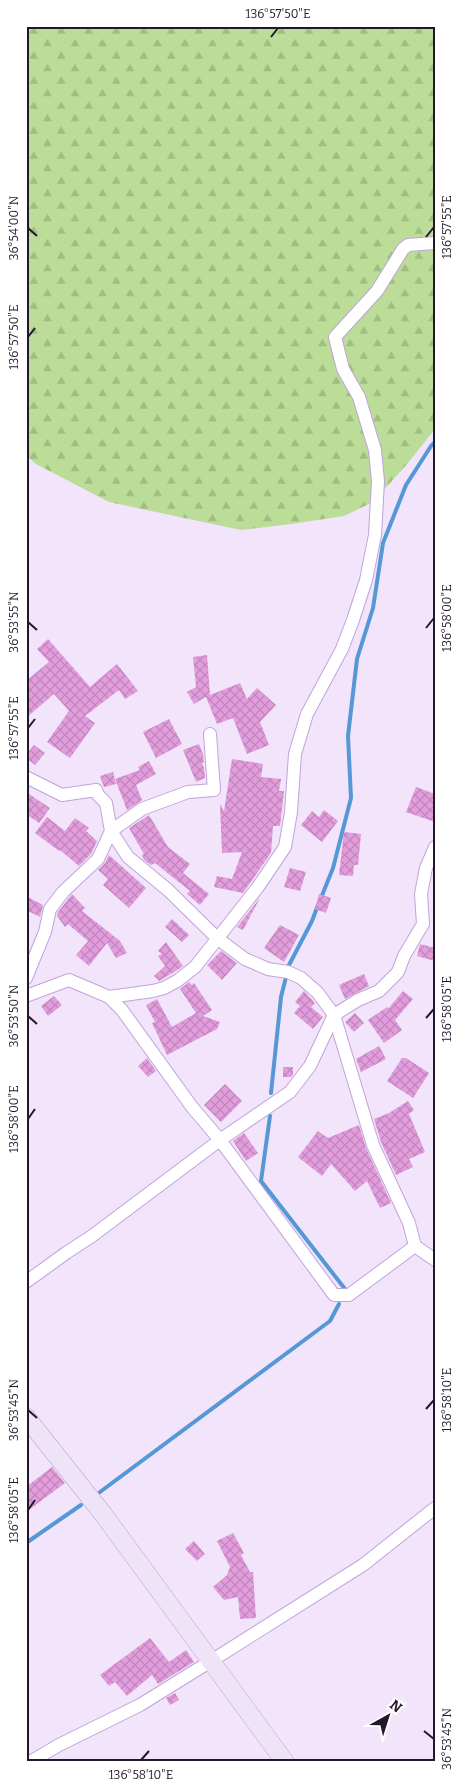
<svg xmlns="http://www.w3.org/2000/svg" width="461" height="1788" viewBox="0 0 461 1788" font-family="Bitter,serif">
	<defs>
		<pattern id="forest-firs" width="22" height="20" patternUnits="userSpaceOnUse" patternTransform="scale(1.25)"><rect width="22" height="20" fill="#bbdd97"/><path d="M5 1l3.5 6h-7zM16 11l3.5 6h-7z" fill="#a0bd82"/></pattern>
		<pattern id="building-cross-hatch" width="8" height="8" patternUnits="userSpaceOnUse" patternTransform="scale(1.25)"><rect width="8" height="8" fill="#e29ddc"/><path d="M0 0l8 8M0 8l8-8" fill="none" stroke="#c286bd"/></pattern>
	</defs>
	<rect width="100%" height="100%" fill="#f1e4fb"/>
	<path fill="url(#forest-firs)" d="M26 26H435V429L408 463 373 502 344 516 291 524 241 530 109 502 36 464 26 455Z"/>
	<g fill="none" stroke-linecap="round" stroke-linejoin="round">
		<path stroke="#5697d6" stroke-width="4" d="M321 898 333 868 351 798 348 736 357 659 373 608 383 543 406 485 431 446 435 442
			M271 1093 281 997 289 965 312 921 318 905
			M270 1116 261 1181 345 1289
			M100 1492 330 1321 339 1304
			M26 1543 81 1505"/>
	</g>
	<path fill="url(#building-cross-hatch)" d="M48 639 90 687 117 664 138 691 125 699 119 690 85 716 95 723 70 758 47 742 69 711 54 694 26 718V681L49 662 37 649Z
		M207 655 210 695 240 683 247 699 257 688 276 705 260 722 269 745 247 754 233 718 217 724 206 697 194 704 187 692 196 687 193 657Z
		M169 719 182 744 156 758 143 732Z
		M199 744 203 754 204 762 202 763 204 768 205 778 196 782 183 750Z
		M34 745 45 753 35 765 26 758V755Z
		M232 759 263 764 261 777 281 779 279 791H284L280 826H273L271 853 243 893 214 887 217 876 232 879 242 852 222 853 220 804 224 811Z
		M149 761 156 774 136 785 142 800 127 810 115 779 140 770 138 767Z
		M113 772 116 784 104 787 100 776Z
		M416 787 435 794V822L406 812Z
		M26 792 50 808 39 823 26 814Z
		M324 810 338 821 322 842 301 825 312 811 319 817Z
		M149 815 168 847 190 864 183 873 209 894 200 905 187 894 190 891 155 863 151 865 144 860 142 855 144 854 129 828Z
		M47 817 65 831 75 818 89 828 86 831 97 841 91 854 79 866 60 850 59 851 35 833Z
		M344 832 361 834 358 865H354L353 876 339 875Z
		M109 855 146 888 129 908 103 885 108 879 98 870 105 863Z
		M290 868 306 872 300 891 284 887Z
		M72 894 85 908 82 911 120 941 127 953 116 958 107 943 89 966 76 955 88 941 68 924 65 927 57 916 58 912Z
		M319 894 331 898 326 913 315 909Z
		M26 896 43 905 40 917 26 910Z
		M260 898 243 930 237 927Z
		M172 919 189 935 182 942 165 927Z
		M280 925 299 935 284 962 264 948Z
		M166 942 183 966 179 969 176 966 179 969 159 981 154 976 165 966 158 956 162 954 158 951Z
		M420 944 435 948V961L417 956Z
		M221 951 237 963 222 980 207 965Z
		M364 974 369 986 345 999 339 985Z
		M189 982 192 985 194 983 212 1010 203 1016 220 1022 217 1029 167 1055 152 1023 155 1022 146 1005 157 999 172 1027 196 1013 180 989Z
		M304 991 315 1003 311 1007 323 1017 313 1029 294 1013 300 1006 295 1002Z
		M403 991 413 999 395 1020 402 1030 384 1043 368 1020 387 1007 388 1009Z
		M54 996 62 1005 48 1016 41 1006Z
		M355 1013 364 1023 354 1032 345 1022Z
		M379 1046 386 1059 361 1072 356 1059Z
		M147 1058 156 1071 148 1077 138 1066Z
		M402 1058H406L429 1073 413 1098 387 1081Z
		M283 1067H293V1075L291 1077H283Z
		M225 1084 242 1101 221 1122 204 1105Z
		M408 1101 414 1110 409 1114 425 1152 409 1159 413 1167 396 1175 381 1142 374 1119 389 1113Z
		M359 1125 366 1148 391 1203 380 1208 367 1181 355 1191 331 1164 322 1176 298 1157 318 1131 328 1138Z
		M244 1133 258 1153 246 1161 233 1141Z
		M52 1467 65 1483 26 1512V1487Z
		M233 1533 244 1553 241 1555 250 1572H253L256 1618 240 1619 238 1597 224 1600 213 1587 227 1575 230 1567 217 1541Z
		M194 1541 205 1554 197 1561 185 1549Z
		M150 1638 169 1662 186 1650 194 1662 158 1684 152 1675 127 1696 115 1682 109 1686 100 1675Z
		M175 1693 179 1700 170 1705 166 1698Z"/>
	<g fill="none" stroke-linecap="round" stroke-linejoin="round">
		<defs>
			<path id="street" d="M26 777 62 795 96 790 98 795 106 803 111 831 128 857 168 890 217 938 245 959 268 969 288 972 301 978 318 993 334 1015 373 1145 409 1223 415 1246 435 1260
				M26 978 45 932 50 909 63 892 98 859 111 831 142 809 188 792 214 790 210 734
				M26 996 69 980 109 997 122 1010 192 1107 220 1140 334 1295H349L415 1246
				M109 997 153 991 164 988 177 981 195 967 258 887 285 847 291 812 295 754 307 714 342 649 353 620 366 580 375 535 378 481 375 450 359 397 343 369 335 337 377 291 403 249 408 245 435 243
				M26 1282 66 1253 92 1236 220 1140 290 1092 310 1066 334 1015 358 1000 379 991 398 972 404 956 423 924 421 894 426 868 435 847
				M30 1762 59 1745 140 1705 211 1661 363 1565 435 1508"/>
			<path id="secondary" d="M26 1417 103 1514 285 1762"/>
		</defs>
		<use href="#street" stroke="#c1a3da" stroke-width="14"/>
		<use href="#secondary" stroke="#c1a3da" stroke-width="19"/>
		<use href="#street" stroke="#fff" stroke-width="12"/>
		<use href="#secondary" stroke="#efe3f8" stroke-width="18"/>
	</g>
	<path fill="none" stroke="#23172c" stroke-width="2" d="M271 37 278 28M28 228 37 236M426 237 434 227M28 337 35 328M28 622 37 630M426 628 434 618M28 728 35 719M28 1016 37 1024M426 1018 434 1009M28 1119 35 1109M426 1409 434 1400M28 1410 37 1418M28 1510 35 1500M424 1731 434 1739M141 1760 149 1751"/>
	<rect width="461" height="1788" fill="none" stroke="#ffffff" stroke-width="55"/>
	<g transform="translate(388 1716) rotate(39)" stroke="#ffffff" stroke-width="4" paint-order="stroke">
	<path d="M0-4L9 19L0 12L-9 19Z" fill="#23172c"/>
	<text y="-8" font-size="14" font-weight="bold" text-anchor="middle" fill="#23172c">N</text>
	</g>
	<rect x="28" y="28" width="406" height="1732" fill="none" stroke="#23172c" stroke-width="2"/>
	<g font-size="12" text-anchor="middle" fill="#23172c">
		<text x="278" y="18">136°57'50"E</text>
		<text transform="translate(447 227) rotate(-90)" y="4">136°57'55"E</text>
		<text transform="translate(14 228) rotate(-90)" y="4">36°54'00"N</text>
		<text transform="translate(14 337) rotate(-90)" y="4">136°57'50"E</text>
		<text transform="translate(447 618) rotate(-90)" y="4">136°58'00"E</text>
		<text transform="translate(14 622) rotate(-90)" y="4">36°53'55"N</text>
		<text transform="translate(14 728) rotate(-90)" y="4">136°57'55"E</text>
		<text transform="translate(447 1009) rotate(-90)" y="4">136°58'05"E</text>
		<text transform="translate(14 1016) rotate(-90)" y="4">36°53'50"N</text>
		<text transform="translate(14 1119) rotate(-90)" y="4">136°58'00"E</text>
		<text transform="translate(447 1400) rotate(-90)" y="4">136°58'10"E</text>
		<text transform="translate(14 1410) rotate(-90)" y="4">36°53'45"N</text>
		<text transform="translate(14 1510) rotate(-90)" y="4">136°58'05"E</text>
		<text transform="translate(447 1739) rotate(-90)" y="4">36°53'45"N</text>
		<text x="141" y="1779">136°58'10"E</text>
	</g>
</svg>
